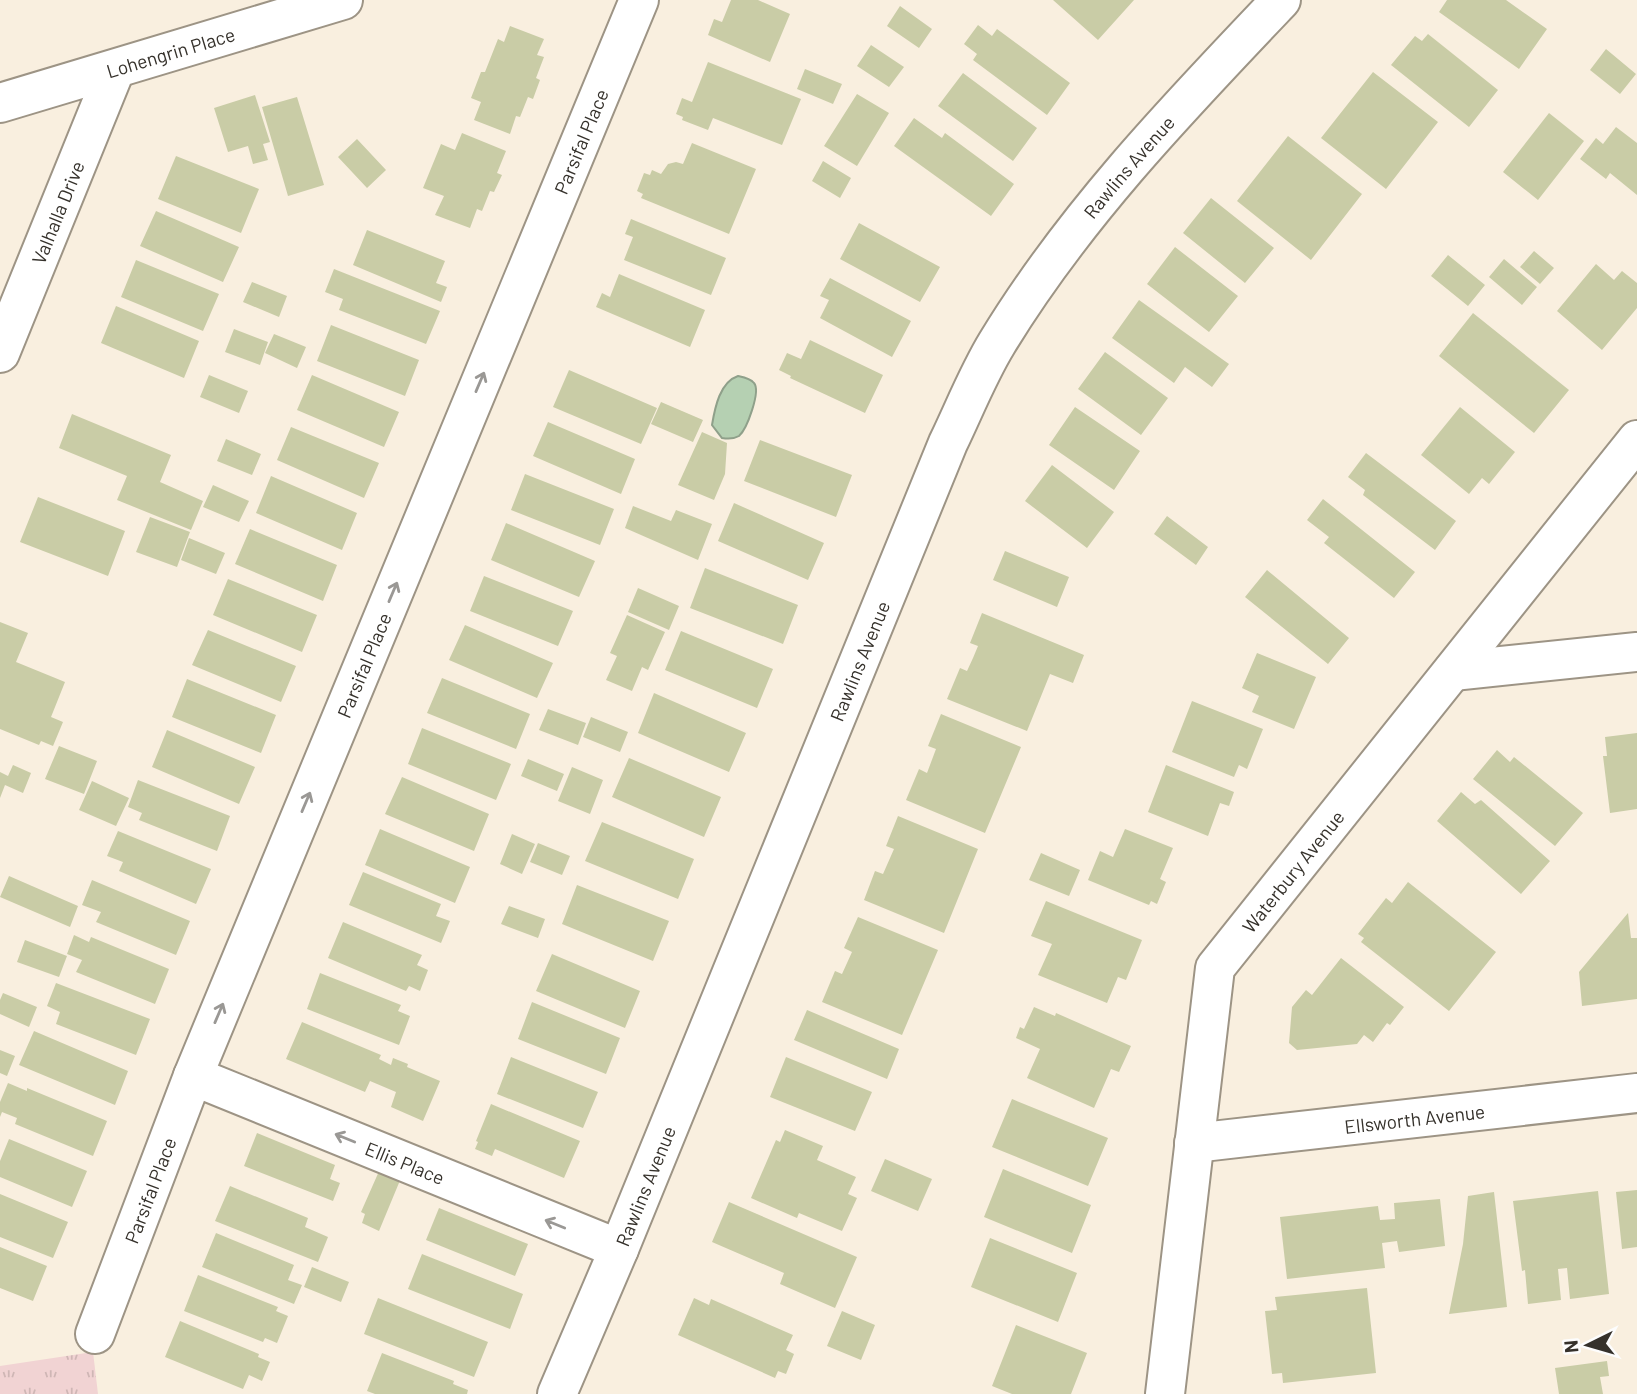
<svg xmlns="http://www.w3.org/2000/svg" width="1637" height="1394" viewBox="0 0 1637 1394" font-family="Barlow,sans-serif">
	<defs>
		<pattern id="grass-tufts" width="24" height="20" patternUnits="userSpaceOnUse" patternTransform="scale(1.75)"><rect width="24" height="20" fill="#f1d3d3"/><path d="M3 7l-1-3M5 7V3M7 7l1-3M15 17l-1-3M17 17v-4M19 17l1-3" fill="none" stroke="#cfb6b5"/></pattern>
	</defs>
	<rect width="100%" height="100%" fill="#f9efdf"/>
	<path fill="url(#grass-tufts)" d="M93 1352 98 1394H0V1366Z"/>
	<path fill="#b5d0b2" stroke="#8fa08a" stroke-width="2" d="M738 376C743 377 750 378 754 383 761 391 747 429 739 436 734 439 728 439 722 438L712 425C715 407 720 382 738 376Z"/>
	<path fill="#c9cca6" d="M731 0H758L790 14 770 62 708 35 714 19 722 22Z
		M1053 0H1134L1098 40Z
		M1447 0H1506L1547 29 1519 69 1439 12Z
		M900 6 932 29 919 48 887 26Z
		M978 25 992 36 997 29 1070 83 1047 115 973 60 977 54 964 44Z
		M510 26 544 39 537 55 544 57 536 78 540 80 533 99 528 97 520 117 516 116 510 134 474 120 481 102 471 98 481 72H485L498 39 504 42Z
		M1428 34 1498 90 1469 127 1391 65 1415 36 1422 41Z
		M871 45 904 67 889 87 857 66Z
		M1606 49 1636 74 1620 94 1590 70Z
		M708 62 801 99 782 145 713 118 708 130 682 120 683 117 676 114 682 98 692 102Z
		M805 69 842 84 833 104 797 89Z
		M1373 72 1438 122 1386 189 1321 138Z
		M963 73 1037 128 1013 161 938 106Z
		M857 94 889 113 857 166 824 146Z
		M255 95 270 142 263 144 268 160 253 164 248 146 228 152 214 108Z
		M297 97 324 185 288 196 262 107Z
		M1549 113 1584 141 1538 200 1503 172Z
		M914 118 942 138 945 133 1014 184 991 216 894 146Z
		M1616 127 1637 143V195L1610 173 1606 179 1580 159 1596 138 1603 144Z
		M462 133 506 151 497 173 502 175 494 192 490 191 482 211 477 209 470 228 435 215 444 196 423 188 441 144 455 150Z
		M1288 136 1362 194 1311 260 1237 201Z
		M357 139 386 170 367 188 338 157Z
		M692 143 756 169 729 234 641 198 643 194 637 191 644 173 650 175 652 170 661 174 668 164 676 162 683 164Z
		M176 156 259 189 241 233 158 199Z
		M823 161 851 178 840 198 812 181Z
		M1211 198 1274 248 1245 283 1183 233Z
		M156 211 239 247 223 282 140 246Z
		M631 219 726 258 711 295 624 260 633 237 625 234Z
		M859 223 940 267 920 302 840 259Z
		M367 230 445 261 436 283 447 287 441 302 353 265Z
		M1175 247 1238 296 1209 332 1147 284Z
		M1534 251 1554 268 1540 284 1520 267Z
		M1448 255 1485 285 1468 306 1431 276Z
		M1504 259 1537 287 1522 305 1489 277Z
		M136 260 219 294 203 331 121 297Z
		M1596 264 1614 280 1622 271 1637 283V308L1602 350 1557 311Z
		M334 269 440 311 426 344 339 310 343 299 325 292Z
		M619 274 705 310 690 347 596 307 602 293 610 297Z
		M830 278 911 321 892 357 820 318 829 300 820 296Z
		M252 282 287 296 279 317 243 302Z
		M1139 300 1229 364 1212 387 1185 367 1174 383 1112 338Z
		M116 306 199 341 184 378 101 343Z
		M1473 313 1569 390 1534 433 1439 356Z
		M331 325 419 360 405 396 317 361Z
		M234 329 268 342 260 365 225 352Z
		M274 334 306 347 297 368 265 353Z
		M810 340 883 375 865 413 790 378 791 376 779 370 787 353 801 359Z
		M1105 352 1168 398 1141 435 1078 389Z
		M569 370 657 408 641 444 553 407Z
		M209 375 248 391 239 413 200 397Z
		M312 375 399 412 384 447 297 410Z
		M661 402 703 420 693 442 651 424Z
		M1075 407 1140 451 1114 490 1049 445Z
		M1460 407 1515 452 1489 484 1482 478 1469 494 1421 455Z
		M72 414 171 455 160 482 203 501 191 530 117 500 127 476 59 448Z
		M548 422 635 459 621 494 533 456Z
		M291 427 379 463 364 498 277 460Z
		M702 432 727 443 725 474 714 500 678 485Z
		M226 439 261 454 252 475 217 461Z
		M760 440 852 475 836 517 744 481Z
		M1366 453 1456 521 1435 550 1363 495 1365 490 1348 477Z
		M1052 465 1114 512 1087 548 1025 501Z
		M525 474 614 509 600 545 511 510Z
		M271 476 357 513 342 550 256 513Z
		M213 485 249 501 239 522 203 507Z
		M38 497 125 531 108 576 20 542Z
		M1323 499 1415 572 1394 598 1324 543 1329 537 1307 520Z
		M734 503 824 543 808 580 718 541Z
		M633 506 671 521 676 510 712 524 698 560 625 528Z
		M1167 516 1208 547 1196 565 1154 534Z
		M150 517 190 532 177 567 136 552Z
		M506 523 595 561 579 597 491 560Z
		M250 529 337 565 323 601 235 564Z
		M189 538 225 553 216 574 181 560Z
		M1005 551 1069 577 1057 607 993 580Z
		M705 568 798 605 783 644 690 608Z
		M1267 570 1349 638 1328 664 1245 597Z
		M484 576 573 611 558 646 470 611Z
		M228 579 317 615 302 652 213 615Z
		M638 588 679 606 669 630 628 612Z
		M982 613 1084 655 1073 683 1050 674 1027 731 947 699 960 668 967 671 973 658 978 646 970 643Z
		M627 615 665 632 648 670 642 667 632 691 606 680 617 656 610 653Z
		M0 622 28 633 16 662 65 682 51 717 63 722 53 746 41 741 39 745 0 729Z
		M465 625 553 663 537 698 449 660Z
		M208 630 296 666 281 702 192 665Z
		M681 631 773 669 757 708 665 670Z
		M1257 653 1316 677 1294 729 1252 712 1259 696 1242 688Z
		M442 678 530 714 516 749 427 713Z
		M187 679 276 715 261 753 172 717Z
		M654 693 746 733 729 772 638 733Z
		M1192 701 1263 729 1247 769 1239 765 1234 777 1172 752Z
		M548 709 586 723 578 745 539 730Z
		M941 714 1021 747 985 833 906 800 919 769 927 773 936 749 928 746Z
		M591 717 628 732 620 752 583 737Z
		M422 728 511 764 496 800 408 764Z
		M167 730 255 767 239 804 152 767Z
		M1637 733V809L1610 813 1603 756H1607L1605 737Z
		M59 746 97 761 84 794 45 779Z
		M1497 750 1510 762 1514 757 1583 813 1555 846 1473 779Z
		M629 758 721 797 704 837 612 797Z
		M528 759 564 774 557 791 521 776Z
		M13 765 31 773 23 793 5 785 0 798V772L8 776Z
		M1166 765 1234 792 1229 806 1220 803 1208 836 1148 812Z
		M572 767 603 780 590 814 558 801Z
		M402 777 489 814 474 851 385 814Z
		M138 780 230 816 217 851 139 820 142 813 128 807Z
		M92 781 129 798 116 826 79 810Z
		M1461 792 1475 804 1481 800 1550 861 1521 894 1437 821Z
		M898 816 978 849 944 933 864 900 875 871 883 874 894 849 886 846Z
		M602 822 694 859 678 899 585 861Z
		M380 829 470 867 455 903 365 865Z
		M1125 829 1173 848 1160 879 1166 882 1157 904 1151 901 1149 905 1088 880 1100 851 1113 857Z
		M118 831 211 869 196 904 119 871 123 862 107 856Z
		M512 834 535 844 522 874 500 864Z
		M538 843 570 856 562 875 530 862Z
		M1041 853 1080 870 1069 896 1029 880Z
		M363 872 441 904 436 916 450 921 441 943 349 905Z
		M9 876 78 906 70 927 0 897Z
		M92 880 190 921 176 955 96 922 101 912 82 905Z
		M1408 882 1496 952 1449 1011 1361 942 1364 938 1358 934 1386 898 1392 903Z
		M577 885 669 921 653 961 562 924Z
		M1046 901 1142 940 1126 980 1118 977 1107 1003 1038 975 1052 944 1031 936Z
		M509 906 545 919 538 938 501 924Z
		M1628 913 1631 938H1637V999L1582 1006 1579 972Z
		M858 917 938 950 902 1035 822 1002 835 971 842 974 852 952 844 948Z
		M343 922 422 955 417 965 428 970 420 991 409 986 406 991 328 958Z
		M74 935 89 942 91 937 169 969 155 1004 76 972 82 960 67 954Z
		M25 940 67 956 59 977 17 962Z
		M552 954 640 991 625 1028 536 991Z
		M1341 958 1404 1007 1390 1025 1387 1023 1373 1042 1364 1035 1357 1044 1297 1050 1289 1043 1292 1007 1306 990 1312 995Z
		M320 973 401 1005 398 1011 410 1016 399 1045 307 1009Z
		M56 983 150 1019 136 1055 56 1024 60 1012 47 1006Z
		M3 993 37 1007 29 1027 0 1014V1000Z
		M532 1002 620 1038 606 1074 518 1039Z
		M1034 1007 1055 1016 1056 1013 1131 1046 1119 1072 1111 1069 1094 1108 1027 1078 1040 1049 1016 1038 1020 1027 1024 1029Z
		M807 1010 899 1049 887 1079 794 1040Z
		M302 1022 381 1055 379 1059 391 1065 393 1058 408 1064 407 1067 440 1081 423 1121 391 1107 396 1092 370 1081 365 1092 286 1059Z
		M34 1031 128 1071 115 1105 19 1065Z
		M0 1050 15 1056 7 1076 0 1073Z
		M511 1057 598 1092 583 1128 497 1094Z
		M786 1057 872 1092 855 1131 770 1097Z
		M8 1083 27 1091V1088L107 1121 93 1156 15 1124 17 1118 2 1112 0 1117V1102Z
		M1012 1099 1108 1138 1088 1186 992 1147Z
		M491 1104 580 1141 564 1178 495 1149 492 1156 475 1149 478 1142 476 1141Z
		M785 1130 823 1146 817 1160 856 1177 848 1194 857 1198 842 1231 799 1213 797 1218 751 1198 776 1140 780 1142Z
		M257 1133 335 1165 330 1179 340 1183 333 1201 244 1166Z
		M9 1139 87 1171 72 1207 0 1177V1161Z
		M885 1159 932 1179 918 1211 871 1191Z
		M380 1169 401 1178 379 1231 362 1223 365 1214 361 1212Z
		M1003 1169 1091 1205 1072 1253 984 1217Z
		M230 1186 308 1218 305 1227 328 1237 318 1262 215 1221Z
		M1637 1190V1247L1622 1249 1616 1192Z
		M1598 1191 1609 1294 1570 1299 1567 1268 1558 1269 1561 1300 1528 1304 1525 1270 1522 1271 1513 1201Z
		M1494 1192 1507 1307 1449 1314 1463 1244 1468 1196Z
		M0 1194 68 1222 53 1258 0 1237Z
		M1440 1199 1445 1246 1399 1252 1397 1241 1382 1243 1385 1268 1287 1279 1280 1217 1378 1206 1380 1220 1395 1219 1394 1203Z
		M729 1202 857 1257 835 1308 780 1284 784 1273 712 1242Z
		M439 1208 528 1244 515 1276 426 1240Z
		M216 1233 294 1265 288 1280 302 1285 294 1304 202 1267Z
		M990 1238 1077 1273 1058 1322 971 1287Z
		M0 1247 47 1266 33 1301 0 1288Z
		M422 1254 523 1294 510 1329 408 1289Z
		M312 1267 349 1282 341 1302 304 1287Z
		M198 1275 278 1307 276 1311 288 1316 277 1343 265 1338 263 1342 184 1311Z
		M1367 1288 1376 1373 1283 1383 1282 1373 1272 1374 1265 1311 1277 1310 1275 1297Z
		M378 1298 488 1342 474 1377 364 1334Z
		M694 1298 709 1305 711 1299 793 1335 786 1350 794 1354 786 1374 778 1371 775 1378 678 1335Z
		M842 1311 875 1325 861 1360 827 1346Z
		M180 1321 259 1354 258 1357 270 1362 262 1381 249 1375 243 1389 165 1357Z
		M1016 1325 1087 1353 1071 1394H1012L992 1386Z
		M382 1353 454 1381 453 1384 468 1390 467 1394H375L367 1391Z
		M1607 1361 1609 1376 1600 1377 1603 1394H1559L1555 1368Z"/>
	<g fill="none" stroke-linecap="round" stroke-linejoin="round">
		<defs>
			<g id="minor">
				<path id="s1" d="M0 103 343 0"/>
				<path id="s2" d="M0 353 115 70"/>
				<path d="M1453 671 1637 652"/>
				<path id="s3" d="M193 1076 619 1249"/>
				<path id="s4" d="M1194 1143 1637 1093"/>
				<path id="s5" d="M95 1334 193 1076 639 0"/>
				<path id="s6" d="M557 1394 619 1249 948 443C964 410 978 374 997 343 1074 216 1179 107 1281 0"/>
				<path id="s7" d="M1165 1394 1215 968 1637 440"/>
			</g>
		</defs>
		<use href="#minor" stroke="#9d9485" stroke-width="42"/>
		<use href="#minor" stroke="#fff" stroke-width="38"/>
	</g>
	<defs><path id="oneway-shaft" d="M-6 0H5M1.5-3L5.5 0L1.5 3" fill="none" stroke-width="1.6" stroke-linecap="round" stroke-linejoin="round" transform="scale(1.75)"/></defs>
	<g stroke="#9a9895">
		<use href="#oneway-shaft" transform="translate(480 382) rotate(-67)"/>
		<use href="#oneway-shaft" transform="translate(393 592) rotate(-67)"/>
		<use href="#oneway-shaft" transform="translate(306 802) rotate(-67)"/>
		<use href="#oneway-shaft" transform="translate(219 1013) rotate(-67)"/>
		<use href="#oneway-shaft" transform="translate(345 1138) rotate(-158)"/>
		<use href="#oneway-shaft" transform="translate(555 1224) rotate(-158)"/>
	</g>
	<g text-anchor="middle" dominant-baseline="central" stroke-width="5" stroke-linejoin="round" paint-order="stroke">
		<g font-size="19" fill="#35312b" stroke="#fdfdfd">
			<text stroke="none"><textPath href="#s1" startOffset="178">Lohengrin Place</textPath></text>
			<text stroke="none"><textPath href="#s5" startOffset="1288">Parsifal Place</textPath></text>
			<text stroke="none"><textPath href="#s6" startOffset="1360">Rawlins Avenue</textPath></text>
			<text stroke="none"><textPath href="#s2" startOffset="152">Valhalla Drive</textPath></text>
			<text stroke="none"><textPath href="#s6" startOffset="793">Rawlins Avenue</textPath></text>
			<text stroke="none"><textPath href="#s5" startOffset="721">Parsifal Place</textPath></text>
			<text stroke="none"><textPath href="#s7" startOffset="553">Waterbury Avenue</textPath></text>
			<text stroke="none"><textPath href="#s4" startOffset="222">Ellsworth Avenue</textPath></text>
			<text stroke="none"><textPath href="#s3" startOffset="229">Ellis Place</textPath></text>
			<text stroke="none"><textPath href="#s6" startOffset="226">Rawlins Avenue</textPath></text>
			<text stroke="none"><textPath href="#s5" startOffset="154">Parsifal Place</textPath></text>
		</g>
	</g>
	<g transform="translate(1588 1345) rotate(265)" stroke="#fdfdfd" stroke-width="5" paint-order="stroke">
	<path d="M0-5L12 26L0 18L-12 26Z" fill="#35312b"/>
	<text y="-10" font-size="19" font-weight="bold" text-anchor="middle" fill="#35312b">N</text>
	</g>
</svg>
